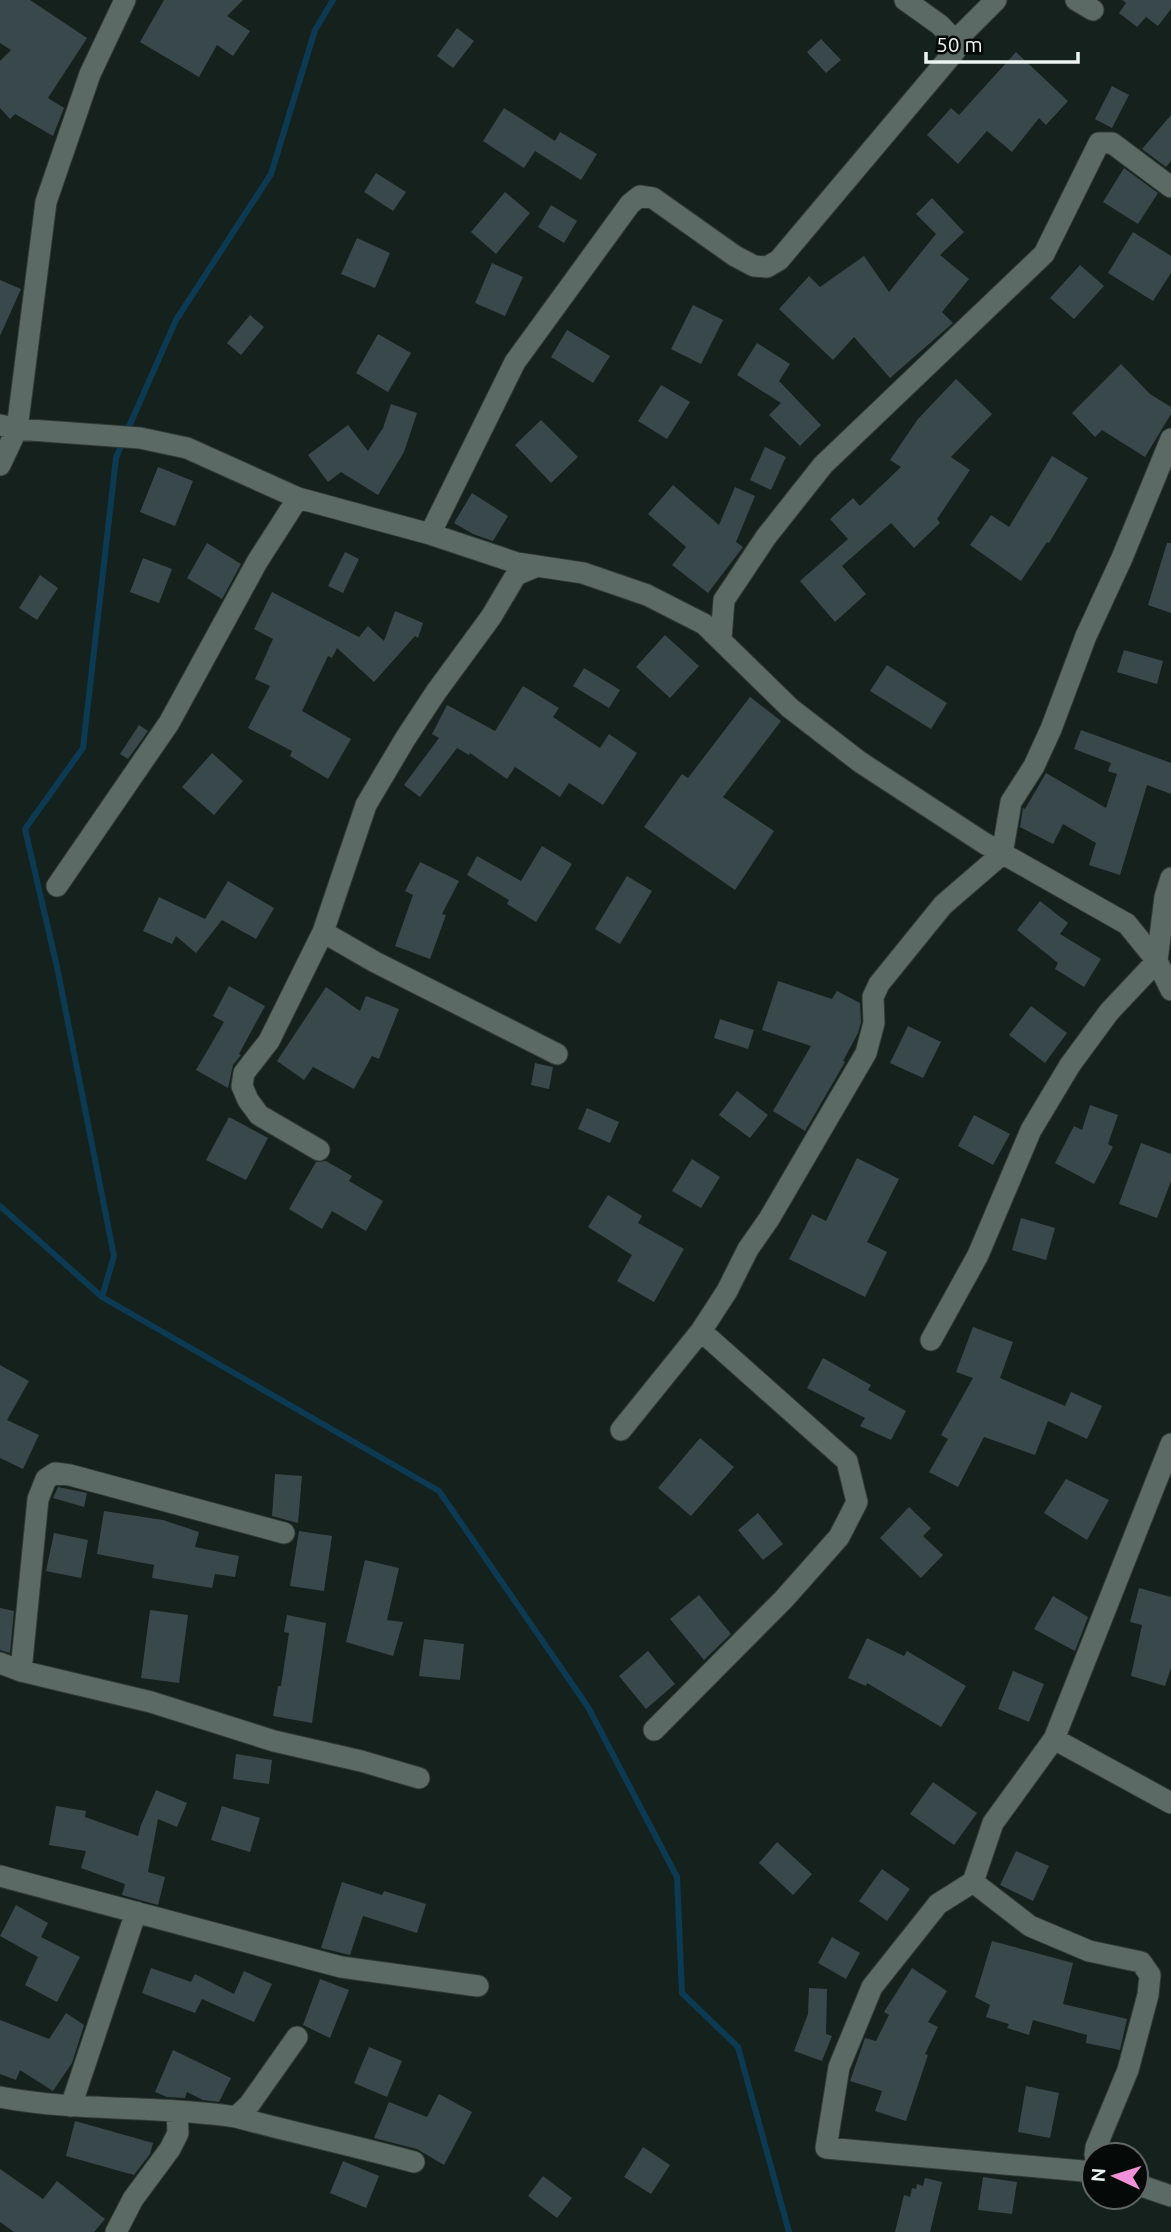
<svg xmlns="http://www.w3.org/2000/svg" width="1171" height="2232" viewBox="0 0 1171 2232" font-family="Ubuntu,sans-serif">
	<rect width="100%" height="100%" fill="#14211c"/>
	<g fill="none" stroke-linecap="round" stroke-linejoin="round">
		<path stroke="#0d3a53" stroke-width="6" d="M127 431 176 320 271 174 315 30 333 0
			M0 1206 102 1297 439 1491 588 1707 677 1877 682 1993 738 2047 789 2232
			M102 1297 114 1256 57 967 25 829 83 748 116 458 123 441"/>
	</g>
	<path fill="#39494b" d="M0 0H30L87 38 48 98 64 108 53 136 15 114 10 119 0 108V61L11 50 0 43Z
		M164 0H243L227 16 250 31 233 56 217 45 199 77 140 42Z
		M1122 0H1171V9L1158 26 1146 17 1137 27 1119 13 1126 3Z
		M457 28 474 41 453 68 437 56Z
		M821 39 841 60 826 73 807 52Z
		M1016 52 1068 101 1046 125 1039 118 1012 152 987 131 958 164 927 135 951 108 959 115Z
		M1112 86 1129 95 1112 128 1095 119Z
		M504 108 555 141 560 132 597 154 581 180 535 151 524 168 483 141Z
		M1171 115V161L1166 167 1142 149Z
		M1124 168 1158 193 1138 224 1103 202Z
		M376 173 406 192 393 211 364 192Z
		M505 192 530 213 496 254 471 232Z
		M932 198 964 232 940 255 969 279 942 312 953 323 890 378 854 337 833 360 779 309 809 276 820 287 864 256 889 292 936 234 916 214Z
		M551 205 577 221 564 243 538 227Z
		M1133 232 1171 256V273L1153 301 1108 273Z
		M357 238 390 253 375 288 341 274Z
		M492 263 523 277 505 316 475 303Z
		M1080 265 1104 286 1074 319 1050 298Z
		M0 280 21 289 0 336Z
		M693 305 723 320 701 364 671 349Z
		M250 315 264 327 241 355 227 343Z
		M567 330 610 356 593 383 551 357Z
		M378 334 411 353 388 392 356 373Z
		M757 343 790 364 779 381 821 425 800 446 769 415 781 403 737 375Z
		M1121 364 1150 394 1171 407V414L1145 457 1102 430 1095 437 1072 413Z
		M956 379 992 414 951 457 970 470 937 519 940 523 914 548 891 523 842 566 866 594 835 622 800 581 848 539 830 519 853 498 860 506 901 467 890 460 918 419Z
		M661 385 690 402 667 439 638 421Z
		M391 404 417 413 404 452 378 495 341 472 328 482 308 455 348 425 368 451 383 428Z
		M541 420 578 457 551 483 515 445Z
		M765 447 786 457 771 490 750 480Z
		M1052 456 1088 478 1049 543 1047 542 1021 581 970 545 991 515 1009 527Z
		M158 467 193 481 175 526 140 512Z
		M673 485 719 525 735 487 755 496 736 542 743 547 708 593 672 565 686 547 648 514Z
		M472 493 508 516 493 541 473 534 454 523Z
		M207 543 241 564 222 599 187 578Z
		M1167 543H1171V613L1148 605Z
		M345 552 359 559 343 593 328 586Z
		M143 558 172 569 159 603 130 592Z
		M40 575 58 588 37 620 19 608Z
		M272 592 359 637 368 626 384 641 395 611 423 623 418 638 415 636 374 682 337 648 332 658 328 656 302 711 351 739 328 779 290 756 292 751 248 728 270 686 255 679 273 639 254 629Z
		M665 635 699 666 670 698 636 667Z
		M1124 650 1163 661 1157 684 1117 672Z
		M887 665 947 703 931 729 870 691Z
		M584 668 620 690 609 708 573 686Z
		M523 686 559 708 553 717 600 748 609 734 637 753 603 805 569 783 560 797 515 767 507 779 470 753 469 755 457 748 420 797 404 785 439 738 432 734 447 705 495 731Z
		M750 697 781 721 723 797 774 831 735 890 644 827 682 774 688 778Z
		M139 725 148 731 128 759 120 754Z
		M1081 730 1171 763V794L1147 785 1120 875 1089 865 1096 843 1063 824 1053 844 1020 827 1023 808 1025 809 1046 773 1106 808 1117 774 1108 771 1111 763 1074 749Z
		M212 753 243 781 214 815 182 787Z
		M542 846 572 864 536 922 507 904 509 900 467 875 477 856 521 881Z
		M420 862 459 881 442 914 446 915 430 959 395 946 413 895 405 891Z
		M627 876 652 891 620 944 595 929Z
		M228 881 274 908 256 939 222 920 196 953 176 936 172 944 143 931 159 897 205 919Z
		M1040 901 1068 923 1060 934 1101 959 1084 987 1055 969 1058 963 1017 930Z
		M778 981 832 999 837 991 860 1003 861 1022 858 1033 843 1061 845 1062 805 1131 773 1111 811 1046 762 1030Z
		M229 986 265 1006 239 1054 241 1055 233 1065 228 1088 196 1070 224 1022 213 1016Z
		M326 987 360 1011 366 996 399 1009 379 1059 372 1056 354 1089 313 1067 304 1080 277 1061Z
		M1031 1006 1067 1033 1045 1063 1009 1035Z
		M720 1019 754 1030 748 1049 714 1038Z
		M908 1026 941 1042 923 1078 890 1063Z
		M535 1063 553 1067 549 1089 531 1085Z
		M737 1091 768 1115 750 1138 719 1115Z
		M1090 1105 1118 1115 1108 1144 1113 1147 1094 1184 1055 1163 1074 1126 1082 1130Z
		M587 1108 619 1122 610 1143 578 1129Z
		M974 1115 1010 1134 993 1165 958 1146Z
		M229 1117 268 1138 246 1180 206 1160Z
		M1141 1143 1171 1154V1181L1157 1218 1119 1204Z
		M857 1158 899 1179 867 1242 887 1252 865 1297 789 1259 812 1214 826 1221Z
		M692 1159 720 1177 701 1208 672 1191Z
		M326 1161 352 1176 349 1181 383 1201 366 1231 332 1211 322 1229 289 1209 316 1162Z
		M608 1195 642 1216 638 1223 684 1249 654 1302 617 1281 632 1255 588 1227Z
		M1021 1218 1055 1228 1046 1260 1012 1250Z
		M973 1327 1013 1342 1000 1378 1065 1406 1071 1392 1102 1406 1087 1439 1048 1421 1035 1455 984 1437 958 1487 929 1472 948 1439 941 1435 973 1378 956 1372Z
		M823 1358 871 1385 868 1390 906 1411 891 1440 860 1426 865 1418 807 1388Z
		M0 1365 29 1381 7 1420 39 1435 23 1469 0 1458Z
		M700 1438 734 1467 691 1516 658 1488Z
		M275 1474 302 1476 298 1523 272 1516Z
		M1066 1479 1109 1500 1087 1540 1044 1513Z
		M58 1487 87 1493 84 1507 53 1498Z
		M909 1507 931 1528 923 1536 943 1555 921 1578 880 1538Z
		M104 1511 163 1520 199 1532 195 1547 239 1556 235 1577 215 1574 212 1588 152 1578 154 1565 97 1554Z
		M758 1513 783 1544 763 1560 738 1530Z
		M299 1531 332 1536 324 1591 290 1586Z
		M54 1533 88 1540 81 1578 46 1571Z
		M365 1560 399 1568 387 1620 403 1622 393 1656 346 1642Z
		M1139 1588 1171 1597V1668L1165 1686 1131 1676 1142 1625 1130 1622Z
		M699 1595 731 1634 704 1660 670 1619Z
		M1053 1596 1088 1617 1075 1651 1034 1629Z
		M0 1608 14 1611 10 1653 0 1650Z
		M150 1610 188 1615 179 1683 141 1678Z
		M287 1615 326 1623 312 1723 273 1716 278 1686H281L289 1633 284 1632Z
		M867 1638 904 1656 907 1651 966 1686 941 1727 867 1683 866 1686 848 1678Z
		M424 1639 464 1644 460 1680 419 1676Z
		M648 1651 675 1684 646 1709 619 1676Z
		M1013 1671 1044 1684 1029 1722 998 1709Z
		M236 1754 272 1760 269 1784 233 1779Z
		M933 1782 977 1813 954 1845 910 1814Z
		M156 1790 187 1803 177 1827 158 1819 148 1872 165 1877 158 1905 122 1895 125 1884 81 1868 86 1851 49 1845 56 1806 86 1811 85 1817 138 1836 141 1825Z
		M222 1806 260 1818 250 1852 211 1840Z
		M777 1842 812 1874 793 1895 759 1863Z
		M1016 1851 1049 1866 1033 1901 1000 1885Z
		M882 1869 910 1889 887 1921 859 1901Z
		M342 1882 382 1895 384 1891 426 1904 417 1933 363 1916 350 1955 321 1948Z
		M16 1905 48 1923 41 1937 80 1957 57 2002 25 1985 38 1957 0 1936Z
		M832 1937 860 1953 846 1979 818 1963Z
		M992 1941 1073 1963 1063 2004 1127 2019 1120 2050 1086 2043 1087 2035 1033 2020 1029 2035 1007 2028 1009 2024 986 2017 990 2005 975 1997Z
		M151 1968 191 1982 195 1974 234 1994 244 1971 272 1984 254 2022 202 1999 195 2013 142 1993Z
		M912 1968 947 1991 928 2022 938 2027 925 2054 928 2055 906 2121 875 2111 882 2091 850 2081 865 2038 876 2041 889 2015 884 2012Z
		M320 1979 349 1990 330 2038 303 2025Z
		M809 1988 827 1989 826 2034 832 2036 822 2061 794 2051 808 2014Z
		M66 2013 84 2025 72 2063 53 2091 20 2070 16 2080 0 2074V2020L49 2039Z
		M369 2047 402 2061 387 2097 354 2083Z
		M173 2050 231 2078 219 2102 203 2100 187 2092 185 2098 167 2097 155 2092Z
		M1026 2086 1059 2093 1050 2138 1018 2132Z
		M439 2094 472 2112 444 2165 417 2149 374 2138 389 2102 427 2117Z
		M75 2121 153 2143 150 2154 134 2175 66 2156Z
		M643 2147 670 2165 651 2194 624 2177Z
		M343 2161 379 2176 366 2208 330 2193Z
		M0 2169 43 2199 57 2181 105 2219 94 2232H14L0 2222Z
		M543 2176 572 2198 557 2218 528 2196Z
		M983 2177 1017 2182 1012 2214 978 2210Z
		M925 2178 942 2182 930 2232H895L904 2195 910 2197 912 2188 916 2189 917 2184 923 2186Z"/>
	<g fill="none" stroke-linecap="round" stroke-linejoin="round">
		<defs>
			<path id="minor" d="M1076 0 1093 10
				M955 41 996 0
				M0 425 17 429 140 438 187 448 298 498 430 534 517 563 583 573 647 595 704 624 790 708 860 762 984 843 1127 924 1157 961 1171 990
				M0 465 17 429 46 202 90 74 125 0
				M430 534 515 362 630 204 640 196 653 198 735 256 754 266 767 267 779 260 955 51V41L940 25 905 0
				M721 639 724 600 766 537 823 465 1044 254 1099 143H1112L1171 187
				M57 886 169 723 257 562 298 498
				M323 932 375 962 557 1054
				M319 1150 259 1115 248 1100 242 1086 244 1073 269 1041 323 932 366 805 405 739 436 692 491 617 516 575 535 567
				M931 1340 978 1255 1031 1130 1070 1065 1109 1012 1157 961 1165 897 1171 878
				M621 1430 701 1331
				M0 1663 21 1671 151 1702 274 1741 361 1761 419 1778
				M21 1671 38 1499 46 1479 55 1473 70 1475 284 1533
				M654 1730 784 1599 839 1537 857 1502 847 1461 701 1331 727 1291 748 1249 769 1219 866 1053 874 1023 873 997 879 984 943 905 1002 854 1011 802 1034 766 1051 729 1086 636 1122 558 1171 439
				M1054 1739 1171 1803
				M0 1876 341 1967 478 1986
				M973 1882 1030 1926 1089 1951 1141 1962 1150 1975 1148 1995 1128 2070 1096 2147 1095 2155
				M0 2097C78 2112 158 2105 236 2117L249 2105 297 2037
				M71 2106 136 1912
				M236 2117C295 2133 355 2146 414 2162
				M1094 2172 826 2148 839 2067 872 1987 938 1904 973 1882 993 1823 1054 1739 1171 1444
				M1136 2184 1171 2196
				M116 2232 133 2199 170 2149 178 2133 177 2112"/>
		</defs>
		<use href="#minor" stroke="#313936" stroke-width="23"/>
		<use href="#minor" stroke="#5b6a65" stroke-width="21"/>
	</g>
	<g transform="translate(1115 2176) rotate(274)"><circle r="33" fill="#050907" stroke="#616764" stroke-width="2"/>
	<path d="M0-5L12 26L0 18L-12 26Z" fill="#f291d7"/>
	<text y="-10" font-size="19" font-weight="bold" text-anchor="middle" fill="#ebf4f0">N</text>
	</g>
	<path d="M926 52v10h152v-10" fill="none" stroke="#ebf4f0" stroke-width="3.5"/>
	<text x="936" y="52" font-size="21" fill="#ebf4f0" stroke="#050907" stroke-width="5" paint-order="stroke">50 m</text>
</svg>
